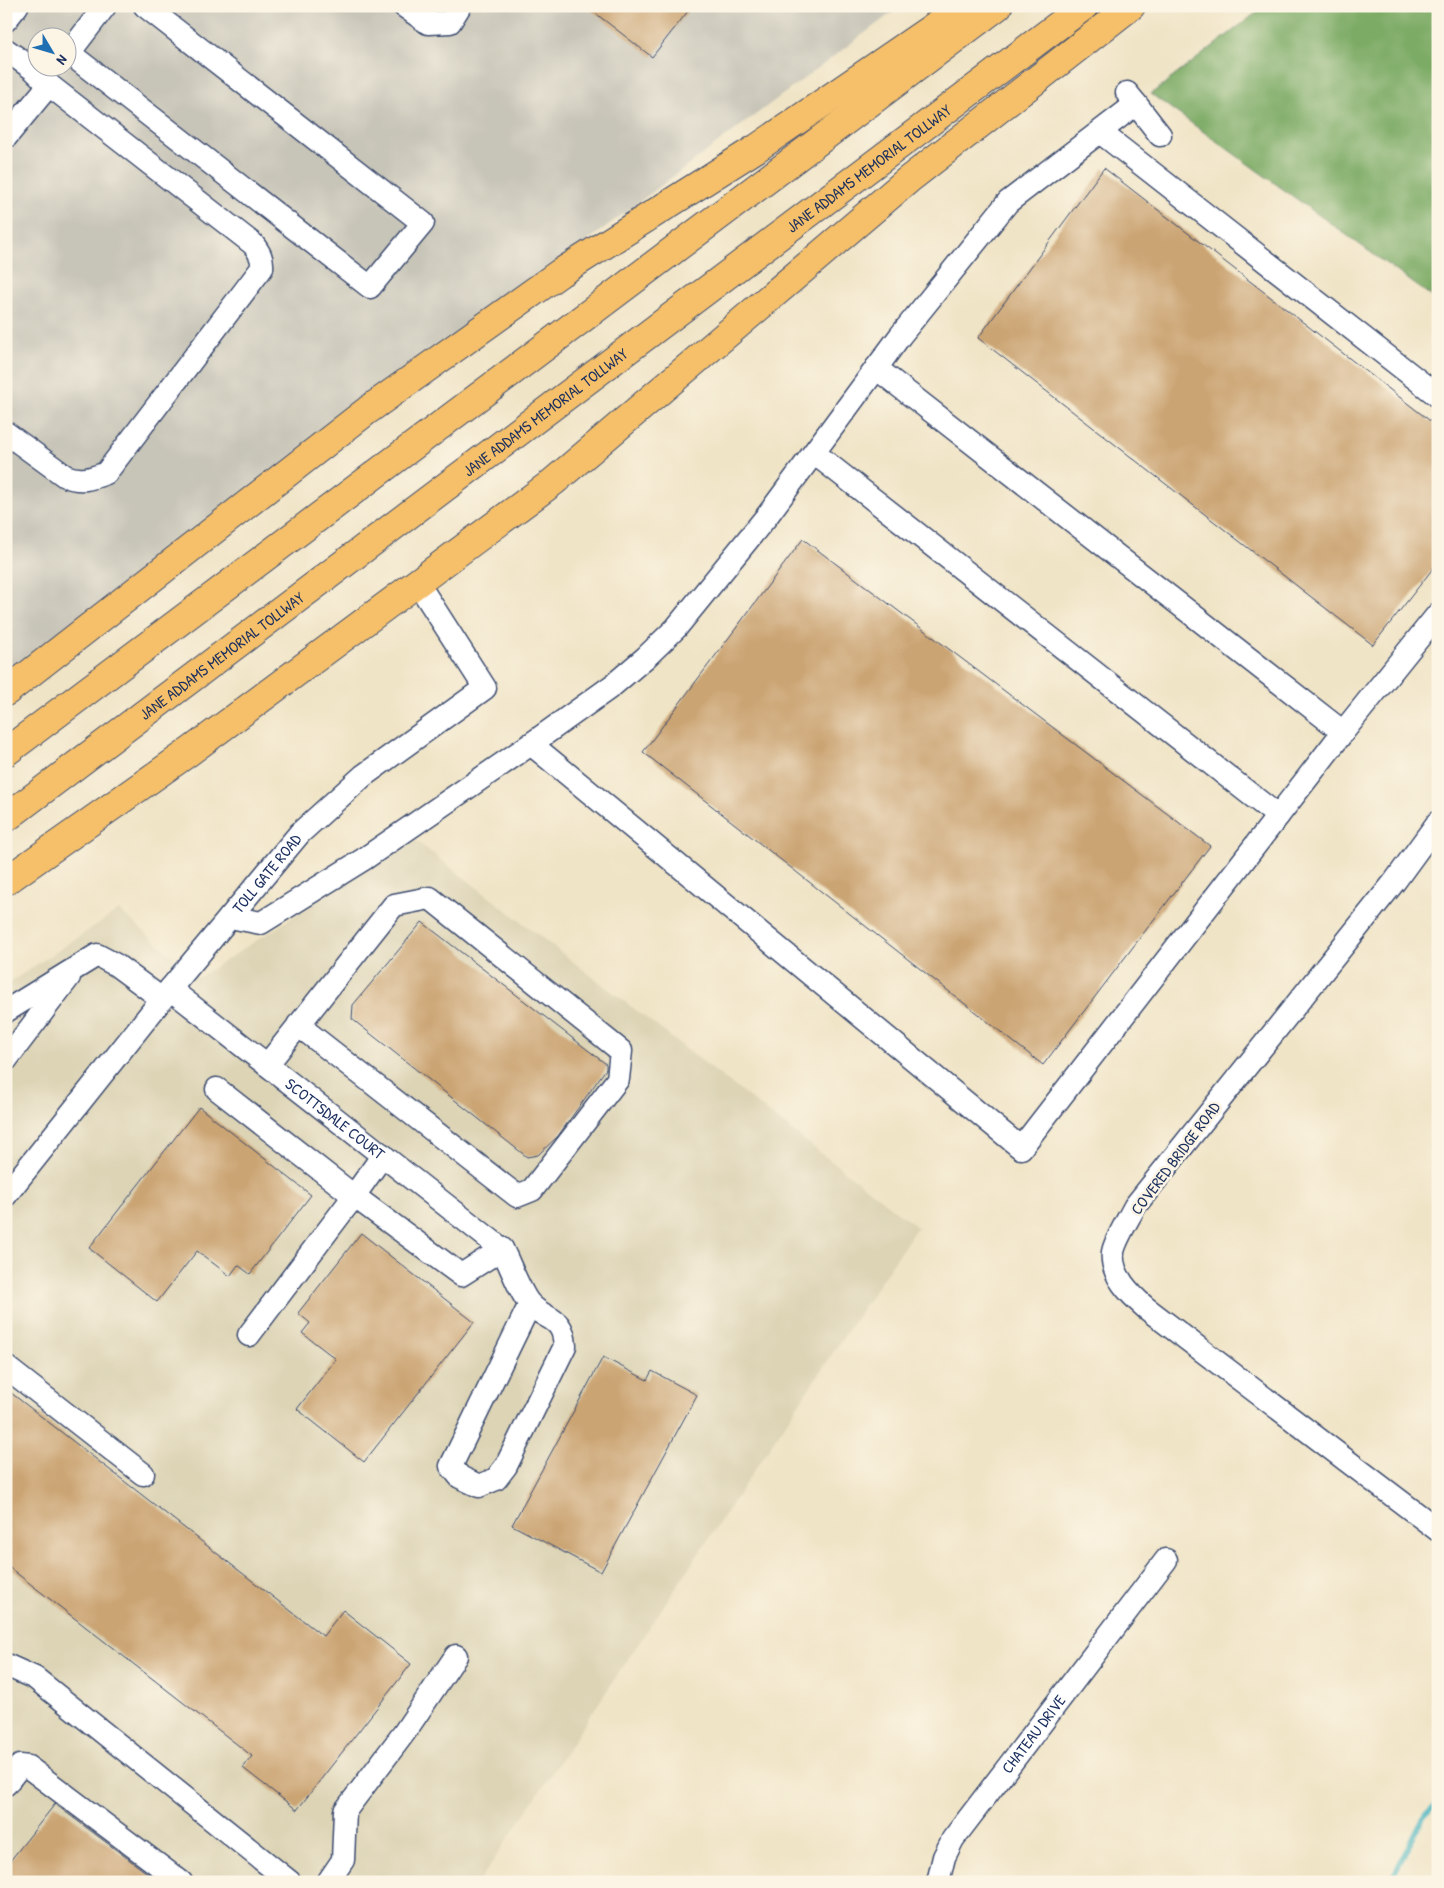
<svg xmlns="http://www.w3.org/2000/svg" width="1444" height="1888" viewBox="0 0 1444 1888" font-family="'Patrick Hand',sans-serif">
	<rect width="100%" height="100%" fill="#fcf5e5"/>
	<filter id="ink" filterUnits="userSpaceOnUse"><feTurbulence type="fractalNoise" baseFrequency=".02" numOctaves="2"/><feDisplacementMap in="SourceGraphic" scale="10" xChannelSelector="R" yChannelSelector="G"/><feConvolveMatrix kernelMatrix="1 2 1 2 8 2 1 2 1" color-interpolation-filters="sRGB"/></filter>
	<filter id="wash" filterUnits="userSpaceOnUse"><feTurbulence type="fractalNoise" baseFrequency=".0096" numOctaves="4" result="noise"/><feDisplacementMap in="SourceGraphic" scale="20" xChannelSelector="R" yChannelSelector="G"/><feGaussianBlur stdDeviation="1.12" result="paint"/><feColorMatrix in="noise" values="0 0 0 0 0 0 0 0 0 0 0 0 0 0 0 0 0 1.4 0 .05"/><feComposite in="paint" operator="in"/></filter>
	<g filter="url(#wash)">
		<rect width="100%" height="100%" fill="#f0e4c6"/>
		<path fill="#ddd4b6" d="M414 839 917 1227 479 1882H6V985L119 910 198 978Z"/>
		<path fill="#c7c5b8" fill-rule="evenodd" d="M6 6H901L6 676ZM38 38H68V68H38Z"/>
		<path fill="#7cab65" stroke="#4c6d62" d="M1265 6H1438V301L1151 94Z"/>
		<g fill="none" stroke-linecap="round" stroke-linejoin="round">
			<path stroke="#46b4c0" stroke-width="5" d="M1394 1882V1874L1424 1816 1438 1802"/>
		</g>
		<g id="blocks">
			<path fill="#cba473" d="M586 6H692L652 57Z
				M1104 168 1438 427V562L1373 645 978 338Z
				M803 539 1210 846 1043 1065 643 752Z
				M422 922 606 1064V1069L558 1136 538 1155 527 1157 352 1019 353 1005Z
				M199 1107 311 1195 250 1274 238 1265 230 1276 197 1251 157 1302 89 1248Z
				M361 1233 474 1322 364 1462 297 1409 336 1359 302 1333 310 1323 298 1313Z
				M603 1357 647 1380 652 1371 697 1395 601 1572 512 1525Z
				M6 1389 323 1636 343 1610 411 1664 297 1810 243 1768 252 1756 6 1565Z
				M55 1804 159 1882H6V1866Z"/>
		</g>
	</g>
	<g filter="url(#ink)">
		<use href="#blocks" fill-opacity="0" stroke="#3b4a6e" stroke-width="1"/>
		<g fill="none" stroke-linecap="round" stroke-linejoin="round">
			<defs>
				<g id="minor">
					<path d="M105 6 69 53 370 287 423 223 145 6"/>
					<path d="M404 6 428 23 450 22 460 6"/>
					<path d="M6 20 17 6"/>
					<path d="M6 50 33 69 49 85 253 244C259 252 263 258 262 268L106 473C91 479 80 482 65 476L6 433"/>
					<path d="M1136 104 1160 135"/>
					<path d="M1100 132 1438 396"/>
					<path d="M6 137 49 85"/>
					<path d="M876 368 1343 732 1438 614"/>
					<path d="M814 453 1278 816"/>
					<path d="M531 744 1021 1148 1343 732"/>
					<path d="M1438 822 1395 881 1135 1206C1129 1218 1115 1240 1113 1252 1110 1275 1131 1295 1146 1308L1438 1530"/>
					<path d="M230 917 261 923 364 859 531 744 612 686 646 657 676 628 767 516 900 336 1008 202 1136 104 1127 93"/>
					<path id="s1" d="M170 989 502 1249C509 1262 521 1295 530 1304 547 1322 563 1315 565 1346L506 1466 496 1479 479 1486 460 1477 451 1466 530 1304"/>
					<path d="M6 1011 97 955 116 965 162 999"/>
					<path d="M6 1060 69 977"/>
					<path d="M267 1065 394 905 430 898 621 1051 618 1079 532 1190 517 1196 298 1025"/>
					<path d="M217 1089 354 1196 383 1155"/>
					<path id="s2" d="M6 1195 170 989 300 833 363 776 485 688 417 582"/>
					<path d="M249 1335 354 1196 461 1275 502 1249"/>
					<path d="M6 1367 143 1474"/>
					<path d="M6 1665 35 1678 290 1882"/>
					<path d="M6 1784 20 1766 28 1767 181 1882"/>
					<path d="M328 1882 343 1860 345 1811 404 1733 456 1656"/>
					<path id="s3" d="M938 1882 944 1857 953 1839 1166 1560"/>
				</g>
				<g id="highway">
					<path d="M6 692 368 410 560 273 757 148 964 6"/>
					<path d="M6 752 998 6"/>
					<path id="s4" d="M6 818 1084 6"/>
					<path d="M6 881 189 752 553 482 908 180 1131 6"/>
				</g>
			</defs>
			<use href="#minor" stroke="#3b4a6e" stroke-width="25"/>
			<use href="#highway" stroke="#3b4a6e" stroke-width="30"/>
			<use href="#minor" stroke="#fff" stroke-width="22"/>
			<use href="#highway" stroke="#f6c06b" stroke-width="28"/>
		</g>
	</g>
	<g text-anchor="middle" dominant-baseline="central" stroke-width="5" stroke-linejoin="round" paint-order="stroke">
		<g font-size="16" fill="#1b2f5e" stroke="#fcf5e5">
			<text stroke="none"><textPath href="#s4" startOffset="1080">JANE ADDAMS MEMORIAL TOLLWAY</textPath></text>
			<text stroke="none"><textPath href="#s4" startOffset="675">JANE ADDAMS MEMORIAL TOLLWAY</textPath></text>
			<text stroke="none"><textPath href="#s4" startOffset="270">JANE ADDAMS MEMORIAL TOLLWAY</textPath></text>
			<text stroke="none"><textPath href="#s2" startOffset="414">TOLL GATE ROAD</textPath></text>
			<text stroke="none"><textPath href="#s1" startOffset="210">SCOTTSDALE COURT</textPath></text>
			<text transform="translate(1175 1158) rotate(-53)">COVERED BRIDGE ROAD</text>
			<text stroke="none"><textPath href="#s3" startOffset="178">CHATEAU DRIVE</textPath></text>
		</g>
	</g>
	<rect width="1444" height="1888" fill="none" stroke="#fcf5e5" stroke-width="25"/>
	<g transform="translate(52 52) rotate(128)"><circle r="24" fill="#fcf5e5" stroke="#a2a6af"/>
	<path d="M0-4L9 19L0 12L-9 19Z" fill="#1f6fb2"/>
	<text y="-8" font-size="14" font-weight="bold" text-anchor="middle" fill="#1b2f5e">N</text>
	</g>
</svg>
